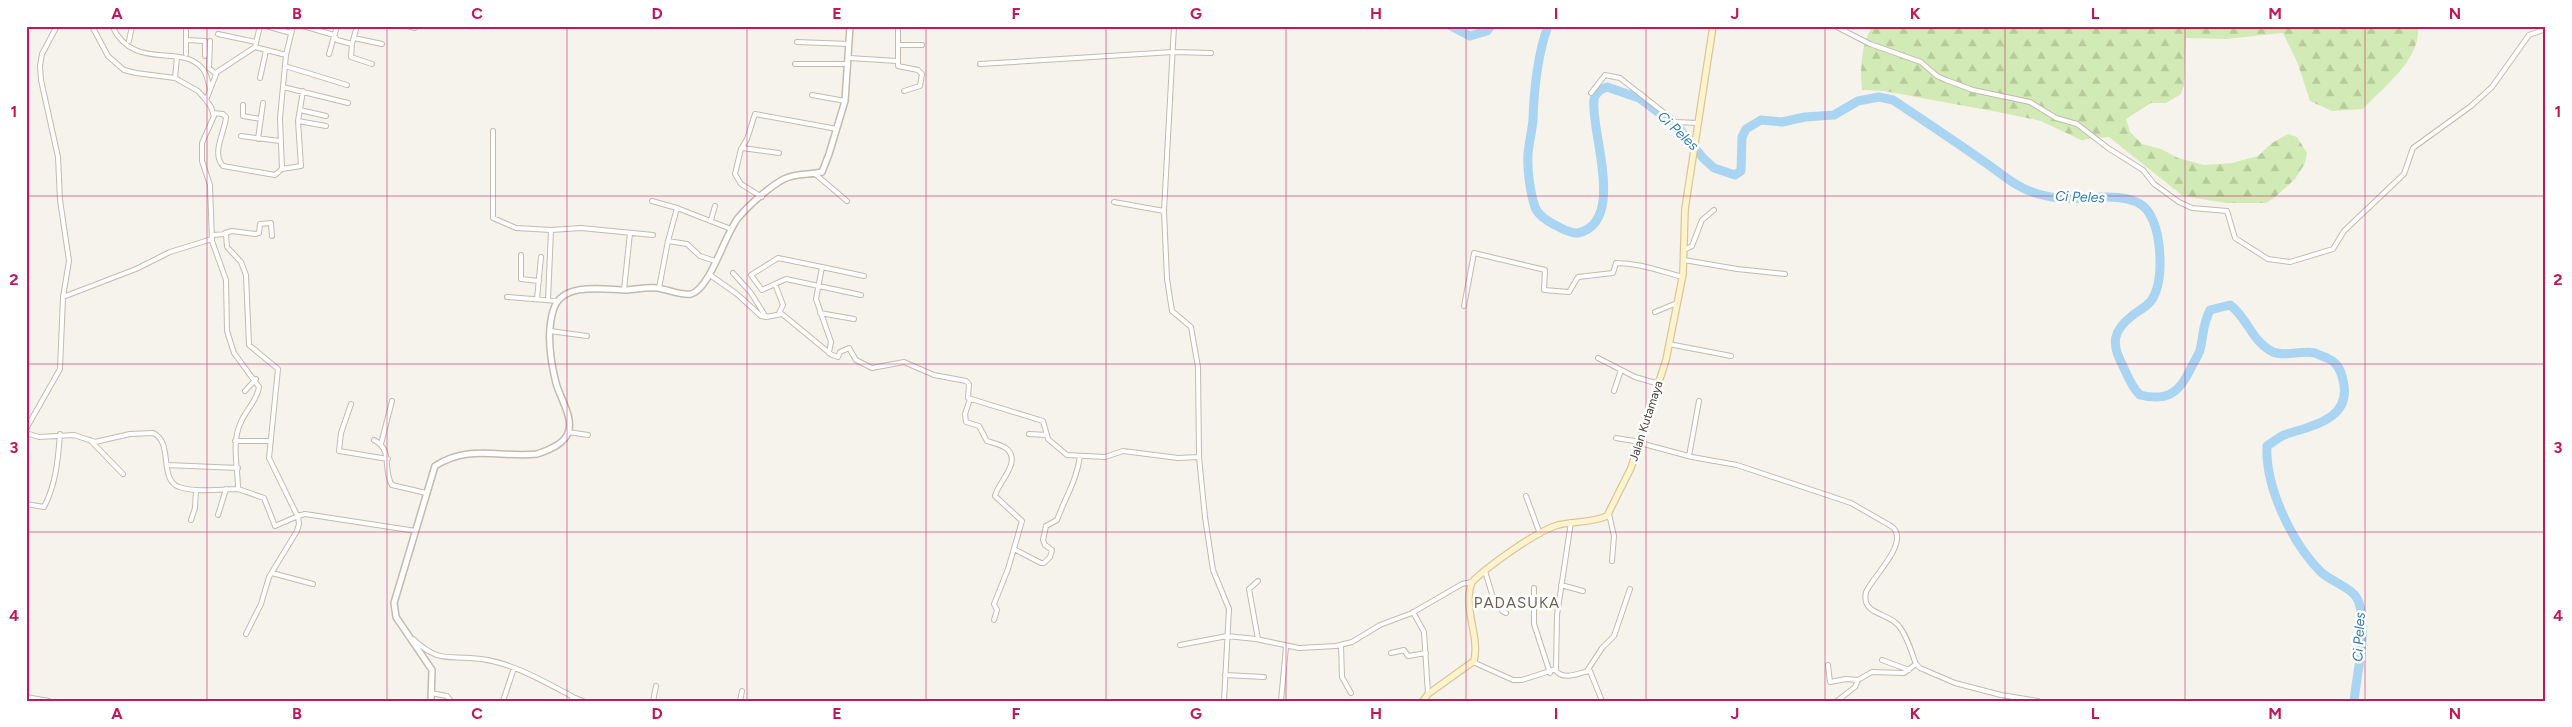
<svg xmlns="http://www.w3.org/2000/svg" width="2572" height="727" viewBox="0 0 2572 727" font-family="Figtree,sans-serif">
	<defs>
		<pattern id="forest-firs" width="22" height="20" patternUnits="userSpaceOnUse" patternTransform="scale(1.25)"><rect width="22" height="20" fill="#d2eab5"/><path d="M5 1l3.5 6h-7zM16 11l3.5 6h-7z" fill="#b6ca9c"/></pattern>
	</defs>
	<rect width="100%" height="100%" fill="#f6f3ec"/>
	<path fill="url(#forest-firs)" d="M1874 26H2418C2421 60 2384 86 2363 109L2332 111 2310 101 2298 64 2283 33 2226 39 2186 38 2184 85 2181 94 2166 103H2151L2126 119 2130 132 2142 144 2161 149 2178 158 2204 165 2232 163 2258 156 2272 143 2288 134 2297 137 2307 153 2305 163 2295 179 2274 198 2266 203H2226L2183 196 2109 137 2081 140 2041 121 2003 113 1884 91 1862 90C1860 73 1861 38 1874 26Z"/>
	<g fill="none" stroke-linecap="round" stroke-linejoin="round">
		<path stroke="#a9d4f2" stroke-width="9" d="M1451 26 1470 36 1487 31 1491 26
			M1548 26C1537 56 1534 88 1533 120 1532 131 1529 142 1528 154 1527 169 1530 192 1535 207 1538 216 1549 222 1557 226 1563 229 1571 234 1578 233 1627 222 1590 130 1594 100 1595 93 1601 89 1607 87L1639 98 1679 128 1703 158 1714 168 1735 175 1741 171 1742 137 1746 129 1761 120 1782 122 1805 117 1834 115 1858 101 1879 97 1893 100C1923 120 1953 140 1983 161 2001 173 2016 188 2038 194 2046 196 2055 198 2064 199 2087 199 2131 190 2147 210 2162 230 2165 281 2151 301 2146 307 2140 310 2133 315 2112 331 2111 344 2123 366 2127 375 2132 388 2140 395 2168 402 2180 392 2191 368 2194 362 2198 356 2200 350 2204 334 2202 326 2210 310L2230 305C2248 318 2251 341 2273 352 2285 357 2302 350 2315 353 2319 355 2325 357 2329 359 2338 363 2341 371 2343 380 2353 420 2310 426 2284 435 2278 438 2273 442 2267 446 2265 487 2292 543 2321 572 2331 582 2355 588 2359 603 2368 629 2357 672 2354 701"/>
		<defs>
			<path id="minor" d="M92 26 108 56 124 70 136 73 175 78 198 91 206 100
				M112 26C134 72 180 43 202 68 207 73 208 82 210 89
				M266 26 291 33
				M303 26 334 35 337 40 352 44 357 26
				M408 26 415 28 417 26
				M898 26V66L918 70 922 74 920 86 904 91
				M1174 26 1164 211 1167 279 1172 311 1191 327 1198 367 1199 457 1205 517 1213 570 1229 609 1224 701
				M1835 26 1870 44 1921 62 1937 76 1946 80 1973 90 2030 102 2056 118 2077 124 2108 148 2143 170 2154 184 2179 202 2192 208 2227 211 2235 238 2268 259 2290 262 2333 249 2344 231 2404 174 2413 148 2471 106 2492 87 2529 35 2546 29
				M218 34 256 42
				M354 38 382 44
				M186 40 205 41V56
				M129 41 132 26
				M210 41 209 68 216 74
				M797 42 849 44
				M352 44 351 57 372 64
				M898 45H922
				M255 47 286 55 280 118 282 169 301 166 298 121
				M186 54V26
				M329 54 337 26
				M286 55 293 26
				M849 58 897 61
				M795 64H848
				M980 64 1173 52 1211 53
				M285 66 347 85
				M175 78 177 57
				M260 78 266 51
				M283 87 348 103
				M303 91 298 121 326 126
				M1591 93 1605 75 1620 78 1676 122 1697 123
				M812 95 845 101
				M243 105V116L261 119
				M300 110 326 116
				M213 113 223 114 226 117C225 132 211 153 223 166L275 175 282 169
				M493 131V218L516 228 551 230 548 300
				M241 136 280 141
				M258 139 263 103
				M742 148 779 153
				M814 173 847 201
				M762 197 741 184 735 174 741 149 747 139 755 114 837 129
				M652 201 677 208 731 229
				M1114 202 1164 211
				M677 208 668 241 687 244 700 256 715 261
				M711 220 715 206
				M551 230 581 228 653 235
				M225 233 232 231 255 234 259 233 260 224 271 223 272 236
				M213 235 226 234 227 247 241 262 246 275 249 345 278 369 269 458 296 513 298 516 305 514 416 531
				M1684 250 1692 246 1702 220 1714 210
				M521 255V279L539 281
				M1684 260 1737 269 1785 274
				M822 267 778 258 751 275 762 290 786 279 861 295
				M710 275 737 294 761 316 766 317 751 293 733 273
				M775 284 783 305 779 313
				M659 288 668 241
				M624 290 630 233
				M63 297 136 269 170 252 212 239
				M507 297 558 301
				M537 299 541 257
				M1464 306 1474 253 1545 270 1544 290 1569 292 1578 277 1613 273 1616 263C1640 263 1659 271 1683 277
				M1655 312 1677 303
				M820 313 854 319
				M766 317 782 314 832 355 838 357 840 352 849 348 856 360 872 368 904 362 934 375 966 381 969 384 968 398 1043 421 1048 439 1067 455 1105 457 1123 451 1178 458 1199 457
				M550 331 587 336
				M1669 344 1731 356
				M829 353 831 342 816 299 822 267 864 276
				M1598 358 1635 377 1659 384
				M245 391 256 379
				M1614 391 1621 370
				M970 399 965 414 966 422 979 426 987 441C993 443 1004 445 1008 450 1021 463 997 484 995 496L1022 521 1008 569 994 604 997 610 994 620
				M351 404 341 433 339 451 388 459
				M26 429 60 369 63 297 69 261 60 200 58 157 41 80 40 66 42 54 57 26
				M568 432 588 435
				M26 433 39 437 74 435 95 442 130 434 153 433C174 442 158 479 179 487 197 493 220 489 238 489
				M1029 434 1047 435
				M1616 438 1640 442
				M90 440 123 474
				M374 440C394 450 382 470 392 485L426 493
				M235 441H271
				M1640 443 1692 457 1737 465 1851 503 1891 526C1912 541 1873 576 1866 592 1861 615 1887 612 1898 625 1907 635 1911 651 1916 664L1920 668 1955 683 2001 695 2038 701
				M381 444 392 401
				M1689 456 1699 401
				M167 465 238 468
				M1526 496 1540 534
				M26 504 44 507C56 484 58 460 60 434
				M1609 514 1614 536 1612 561
				M218 515 226 489
				M191 520 195 508 196 490
				M1014 549 1041 563H1044L1050 557 1052 550 1045 545 1043 540 1046 526 1057 520C1065 498 1077 480 1080 456
				M1485 571 1494 601 1501 603 1502 611 1506 613
				M272 573 313 584
				M1561 585 1583 591
				M1534 588V624L1550 673
				M1413 612 1424 632 1428 694
				M246 634 261 604 269 577 297 531 299 524 298 516 275 526 264 498 238 489C238 468 231 442 241 422 246 410 257 401 259 387L234 353 227 331 226 280 212 241 210 185 202 161V143L214 116 211 107 206 100 217 72 255 47 260 26
				M413 639C441 665 448 654 481 659 512 663 541 680 568 694L573 697 571 701
				M1258 639 1249 589 1258 581
				M1180 645 1227 636 1256 639 1299 648 1336 646 1352 642 1380 625 1412 613 1462 584 1472 582
				M1341 645 1342 677 1351 693
				M1391 653 1404 650 1408 656 1426 653
				M1882 660 1909 670
				M1473 662 1513 680H1522L1556 669 1557 615 1571 522
				M1828 665 1830 682 1846 679 1858 680
				M1555 670C1565 682 1579 672 1590 671L1602 701
				M1587 671 1602 648 1614 636 1630 589
				M1225 675 1264 677
				M431 693 447 696 451 701
				M26 697 49 701
				M573 697 583 701
				M503 701 514 668
				M653 701 656 686
				M740 701 742 691
				M1281 701 1286 647
				M1837 701 1855 687 1858 680 1872 672 1904 673 1916 664"/>
			<path id="tertiary" d="M431 701 432 670 396 617 394 603 435 466C469 444 500 458 537 454 547 451 564 444 568 433 574 418 560 398 556 383 550 359 546 331 554 308 564 281 606 290 627 290 638 289 647 287 657 288 667 289 681 296 691 294 710 289 724 236 738 218 749 205 769 187 784 179 796 173 810 175 822 172L829 154 845 101 850 26"/>
			<path id="secondary" d="M1423 701 1428 694 1474 661C1480 635 1462 607 1472 582 1488 566 1537 531 1558 525 1574 521 1592 523 1607 516L1631 468 1666 360 1683 274 1685 209 1713 26"/>
		</defs>
		<use href="#minor" stroke="#c2bbae" stroke-width="6"/>
		<use href="#tertiary" stroke="#c2bbae" stroke-width="8"/>
		<use href="#secondary" stroke="#d6c79b" stroke-width="8"/>
		<use href="#minor" stroke="#fff" stroke-width="4"/>
		<use href="#tertiary" stroke="#fff" stroke-width="5"/>
		<use href="#secondary" stroke="#fff3cd" stroke-width="5.5"/>
	</g>
	<path fill="none" stroke="#c2185b" stroke-width="1" stroke-opacity="0.55" d="M207 26V701M387 26V701M567 26V701M747 26V701M926 26V701M1106 26V701M1286 26V701M1466 26V701M1646 26V701M1825 26V701M2005 26V701M2185 26V701M2365 26V701M26 196H2546M26 364H2546M26 532H2546"/>
	<g text-anchor="middle" dominant-baseline="central" stroke-width="5" stroke-linejoin="round" paint-order="stroke">
		<g font-size="12" fill="#4b4439" stroke="#fff">
			<text transform="translate(1646 421) rotate(-72)">Jalan Kutamaya</text>
		</g>
		<g font-size="14" font-style="italic" fill="#2e7ab2" stroke="#fff">
			<text transform="translate(1678 131) rotate(43)">Ci Peles</text>
			<text transform="translate(2080 197) rotate(2)">Ci Peles</text>
			<text transform="translate(2359 637) rotate(-87)">Ci Peles</text>
		</g>
		<g font-size="15" letter-spacing="1" fill="#6e6250" stroke="#fff">
			<text x="1517" y="603">PADASUKA</text>
		</g>
	</g>
	<rect width="2572" height="727" fill="none" stroke="#ffffff" stroke-width="55"/>
	<rect x="28" y="28" width="2516" height="672" fill="none" stroke="#c2185b" stroke-width="2"/>
	<g font-size="16" text-anchor="middle" font-weight="bold" fill="#c2185b">
		<text x="117" y="19">A</text>
		<text x="297" y="19">B</text>
		<text x="477" y="19">C</text>
		<text x="657" y="19">D</text>
		<text x="837" y="19">E</text>
		<text x="1016" y="19">F</text>
		<text x="1196" y="19">G</text>
		<text x="1376" y="19">H</text>
		<text x="1556" y="19">I</text>
		<text x="1735" y="19">J</text>
		<text x="1915" y="19">K</text>
		<text x="2095" y="19">L</text>
		<text x="2275" y="19">M</text>
		<text x="2455" y="19">N</text>
		<text x="14" y="117">1</text>
		<text x="2558" y="117">1</text>
		<text x="14" y="285">2</text>
		<text x="2558" y="285">2</text>
		<text x="14" y="453">3</text>
		<text x="2558" y="453">3</text>
		<text x="14" y="621">4</text>
		<text x="2558" y="621">4</text>
		<text x="117" y="719">A</text>
		<text x="297" y="719">B</text>
		<text x="477" y="719">C</text>
		<text x="657" y="719">D</text>
		<text x="837" y="719">E</text>
		<text x="1016" y="719">F</text>
		<text x="1196" y="719">G</text>
		<text x="1376" y="719">H</text>
		<text x="1556" y="719">I</text>
		<text x="1735" y="719">J</text>
		<text x="1915" y="719">K</text>
		<text x="2095" y="719">L</text>
		<text x="2275" y="719">M</text>
		<text x="2455" y="719">N</text>
	</g>
</svg>
